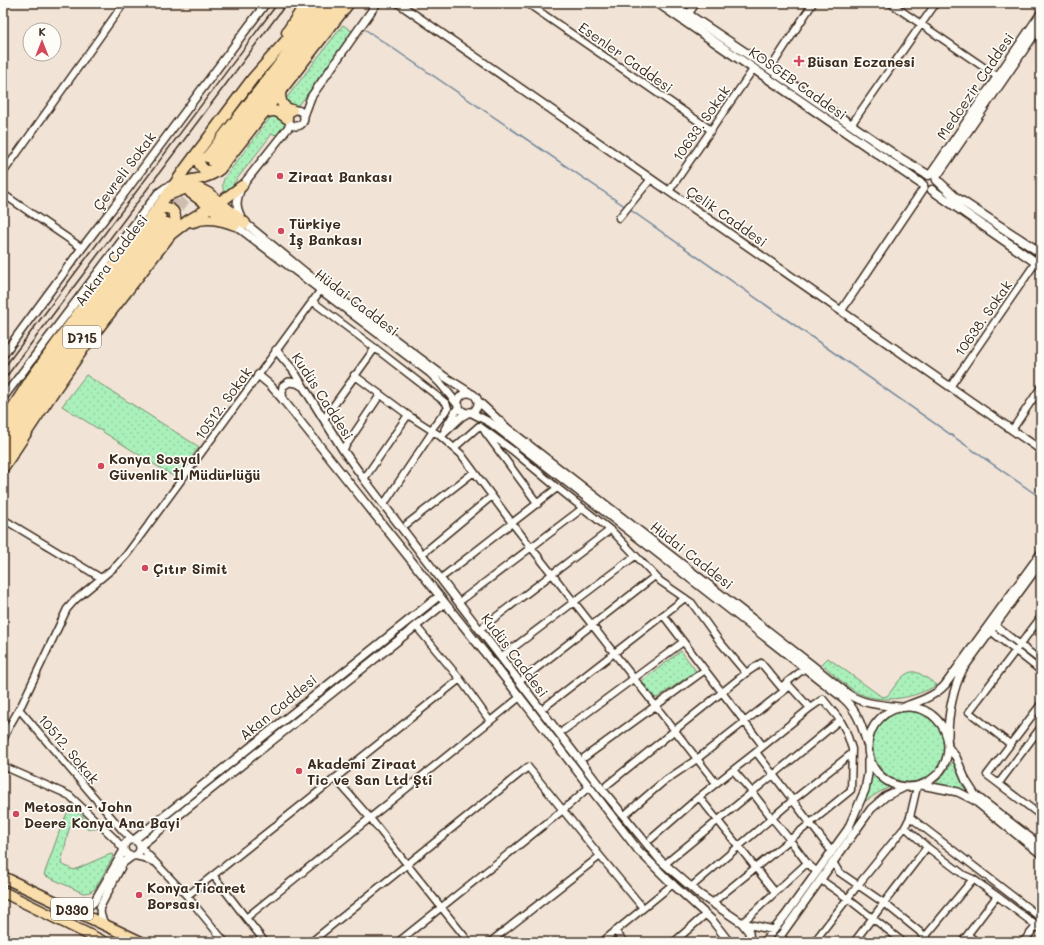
<svg xmlns="http://www.w3.org/2000/svg" width="1044" height="945" viewBox="0 0 1044 945" font-family="Mali,sans-serif">
	<defs>
		<pattern id="grass-dots" width="8" height="8" patternUnits="userSpaceOnUse"><rect width="8" height="8" fill="#aaf0bb"/><path d="M2 2h.1M6 6h.1" fill="none" stroke="#93cea0" stroke-width="1.8" stroke-linecap="round"/></pattern>
	</defs>
	<rect width="100%" height="100%" fill="#f1e3d5"/>
	<filter id="ink" filterUnits="userSpaceOnUse"><feTurbulence type="fractalNoise" baseFrequency=".025" numOctaves="2"/><feDisplacementMap in="SourceGraphic" scale="8" xChannelSelector="R" yChannelSelector="G"/><feConvolveMatrix kernelMatrix="1 2 1 2 8 2 1 2 1" color-interpolation-filters="sRGB"/></filter>
	<g filter="url(#ink)">
		<path fill="url(#grass-dots)" stroke="#728d6c" d="M343 25 352 31 303 100C296 108 291 107 285 100Z
			M273 114 280 116 287 126 279 135 272 134 233 184 235 189 225 195C223 189 221 184 225 177Z
			M86 375 199 447 176 478 62 406Z
			M681 651 696 671 657 698 654 697 642 681Z
			M828 658 882 697 887 696C894 689 903 670 915 672 921 673 932 682 937 685 915 698 885 704 860 694 853 691 847 685 840 680 834 675 828 670 822 664Z
			M873 746a36 36 0 1 1 72 0a36 36 0 1 1-72 0Z
			M954 760 972 794 953 787 935 785 945 773Z
			M871 768 879 778 891 786 878 793 864 802 869 785Z
			M71 805 96 829C86 830 80 823 71 826L69 829 61 864 74 870 108 855 113 854 112 859 95 889C91 892 88 893 83 893L44 875 62 824Z"/>
		<g fill="none" stroke-linecap="round" stroke-linejoin="round">
			<path stroke="#70869c" stroke-width="1.5" d="M366 30 626 207
				M629 209 1041 498"/>
			<path stroke="#cdbeb0" stroke-width="10" stroke-dasharray="10 5" stroke-linecap="butt" d="M161 218 205 160
				M170 220 195 186"/>
			<defs>
				<path id="minor" d="M527 3 711 130
					M890 3 1001 79
					M688 15 696 3
					M770 69 813 3
					M851 125 936 3
					M3 173 124 3
					M669 191 754 68
					M3 194 82 248
					M619 218 651 179
					M312 301 375 348 446 403 448 408 431 430
					M354 375 408 415 439 435 461 454 512 523 716 783
					M950 387 1036 262
					M324 419 375 348
					M1012 430 1041 387
					M485 432 538 504
					M454 448 479 426 512 450 555 486 613 532 660 581 692 603 720 642 746 673 761 663 781 687 805 668
					M343 450 380 395
					M364 479 408 415
					M384 504 433 431
					M3 519 101 578
					M407 524 474 472
					M426 551 492 496
					M445 575 557 488
					M463 599 583 508
					M663 615 763 746
					M992 623 1041 661
					M416 626 460 679 490 721
					M484 626 610 530
					M988 629 1041 671
					M505 654 635 556
					M524 678 655 576
					M1041 704 987 775 1040 815 1041 814
					M546 706 685 598
					M810 708 756 752 832 852
					M19 709 123 831 133 840
					M564 730 683 642
					M3 740 10 725 22 704 67 609 75 600 117 565 127 554 323 287
					M1010 744 969 712 1041 617
					M585 757 705 670
					M3 766 64 793 70 796 115 839 124 850
					M733 770 756 752
					M335 778 370 818 469 942
					M999 783 1041 727
					M607 785 675 730 746 673
					M699 797 775 892
					M628 812 663 782 697 759 789 687
					M910 817 1041 918
					M905 827 927 847 964 875 973 879 997 896 1041 929
					M651 839 699 797 733 770 752 792 772 818 790 840 807 863
					M140 846 187 896 225 942
					M135 856 144 858 153 862
					M833 862 839 872 884 903 920 932 926 942
					M665 864 840 720
					M213 875 246 918 265 942
					M821 880 847 898 903 942
					M691 887 793 800 851 754
					M187 896 460 679
					M712 903 851 790 852 749 846 731 840 720 823 699 810 708 787 683
					M246 918 520 697
					M742 923 807 863 817 872
					M615 931 624 942
					M968 935 977 942
					M780 937 787 942
					M924 938 973 879
					M311 942 528 767 600 856
					M398 942 563 810 589 787
					M490 942 600 856 643 908
					M602 942 673 884
					M674 942 706 914
					M814 942 858 885 905 827 910 817 917 787
					M854 942 927 847
					M962 942 997 896
					M1023 942 1039 923"/>
				<path id="tertiary" d="M398 3 1041 450
					M288 118a8 8 0 1 1 16 0a8 8 0 1 1-16 0Z
					M304 116 311 97 377 3
					M291 124 242 186C235 201 235 209 245 223L305 272 445 377 469 392
					M930 175 1041 13
					M936 178 1041 25
					M235 225 430 373 441 384 458 405
					M841 311 924 188
					M276 350 293 370 343 450 364 479 601 788 660 860 699 894 742 923 774 930
					M3 355 82 248 126 191 266 3
					M258 375 270 385 284 401 359 495 520 697 638 850 668 880 712 920 729 942
					M458 403a10 10 0 1 1 20 0a10 10 0 1 1-20 0Z
					M3 398 158 193 165 188 176 183
					M283 400 282 393 283 386 289 382 297 383 302 386
					M478 401 507 428 812 665 848 694C864 705 883 705 901 707
					M470 412 491 423 843 698C857 710 862 726 867 744
					M445 429 459 406
					M441 436 461 417 468 413
					M906 706C920 701 935 696 945 685L1041 553
					M868 747a40 40 0 1 1 80 0a40 40 0 1 1-80 0Z
					M948 736C948 715 953 688 963 669L1041 562
					M948 747 956 757 966 781 975 795 1041 846
					M921 785 958 792 974 800 1041 854
					M124 848a8 8 0 1 1 16 0a8 8 0 1 1-16 0Z
					M134 840 439 596
					M140 846 445 603
					M75 911 88 907 94 902 124 850
					M742 923 749 932 750 942
					M105 925C101 918 99 913 101 905L123 863 131 857
					M764 942 785 916 848 829 865 790 868 774V760
					M776 942 871 809 886 796 903 788"/>
				<path id="secondary" d="M658 3 923 185
					M671 3 770 69 898 157 928 175
					M937 180 954 196 1041 253
					M932 190 1041 266"/>
				<path id="trunk" d="M287 32 306 3
					M280 92C280 101 282 108 292 110
					M264 113C275 109 278 111 287 118
					M199 150C196 164 203 176 218 169
					M207 157 327 3
					M213 162 339 3
					M176 183C192 180 208 179 220 169L349 3
					M185 185 191 193 230 221
					M168 195 184 189 192 188 200 189 208 193 245 223
					M156 211C174 201 180 218 172 233
					M193 222C207 216 221 220 235 225
					M3 423 31 379 85 304 165 198 185 169 253 78 319 3
					M3 439C51 362 106 290 161 218
					M3 455 64 362 167 223
					M3 468 56 388 90 339 171 234 189 220 226 198 242 186
					M3 877 141 942
					M3 892 104 942"/>
			</defs>
			<use href="#minor" stroke="#3b2a1e" stroke-width="9"/>
			<use href="#tertiary" stroke="#3b2a1e" stroke-width="10"/>
			<use href="#secondary" stroke="#3b2a1e" stroke-width="11"/>
			<use href="#trunk" stroke="#3b2a1e" stroke-width="13"/>
			<use href="#minor" stroke="#fdfcf7" stroke-width="6"/>
			<use href="#tertiary" stroke="#fdfcf7" stroke-width="7"/>
			<use href="#secondary" stroke="#fdfcf7" stroke-width="8"/>
			<use href="#trunk" stroke="#f9deab" stroke-width="10"/>
			<path stroke="#3b2a1e" stroke-width="1.5" d="M3 369 278 3
				M3 381 287 3"/>
		</g>
	</g>
	<g fill="#d1495b" stroke="#fdfcf7" stroke-width="1.5">
		<path d="M797 55h4v4h4v4h-4v4h-4v-4h-4v-4h4z"/>
		<circle cx="280" cy="176" r="4"/>
		<circle cx="281" cy="231" r="4"/>
		<circle cx="101" cy="466" r="4"/>
		<circle cx="145" cy="568" r="4"/>
		<circle cx="299" cy="771" r="4"/>
		<circle cx="16" cy="814" r="4"/>
		<circle cx="139" cy="895" r="4"/>
	</g>
	<g text-anchor="middle" dominant-baseline="central" stroke-width="3.5" stroke-linejoin="round" paint-order="stroke">
		<g fill="#fdfcf7" stroke="#75695f" stroke-width="1">
			<rect x="63" y="326" width="38" height="22" rx="3"/>
			<rect x="51" y="898" width="42" height="22" rx="3"/>
		</g>
		<g font-size="13" font-weight="bold" fill="#3b2a1e">
			<text x="82" y="337">D715</text>
			<text x="72" y="909">D330</text>
		</g>
		<g font-size="14" fill="#3b2a1e" stroke="#fdfcf7">
			<text transform="translate(626 57) rotate(35)">Esenler Caddesi</text>
			<text transform="translate(798 83) rotate(35)">KOSGEB Caddesi</text>
			<text transform="translate(975 86) rotate(-56)">Medcezir Caddesi</text>
			<text transform="translate(701 123) rotate(-55)">10633. Sokak</text>
			<text transform="translate(124 171) rotate(-53)">Çevreli Sokak</text>
			<text transform="translate(727 216) rotate(35)">Çelik Caddesi</text>
			<text transform="translate(111 260) rotate(-53)">Ankara Caddesi</text>
			<text transform="translate(357 302) rotate(37)">Hüdai Caddesi</text>
			<text transform="translate(983 318) rotate(-55)">10638. Sokak</text>
			<text transform="translate(323 396) rotate(57)">Kudüs Caddesi</text>
			<text transform="translate(223 403) rotate(-54)">10512. Sokak</text>
			<text transform="translate(692 555) rotate(38)">Hüdai Caddesi</text>
			<text transform="translate(515 655) rotate(53)">Kudüs Caddesi</text>
			<text transform="translate(278 707) rotate(-39)">Akan Caddesi</text>
			<text transform="translate(69 749) rotate(50)">10512. Sokak</text>
		</g>
		<g font-size="14" font-weight="bold" fill="#3b2a1e" stroke="#fdfcf7" text-anchor="start">
			<text x="807" y="61">Büsan Eczanesi</text>
			<text x="288" y="176">Ziraat Bankası</text>
			<text x="289" y="223">Türkiye<tspan x="289" dy="16">İş Bankası</tspan></text>
			<text x="109" y="458">Konya Sosyal<tspan x="109" dy="16">Güvenlik İl Müdürlüğü</tspan></text>
			<text x="153" y="568">Çıtır Simit</text>
			<text x="307" y="763">Akademi Ziraat<tspan x="307" dy="16">Tic ve San Ltd Şti</tspan></text>
			<text x="24" y="806">Metosan - John<tspan x="24" dy="16">Deere Konya Ana Bayi</tspan></text>
			<text x="147" y="887">Konya Ticaret<tspan x="147" dy="16">Borsası</tspan></text>
		</g>
	</g>
	<rect width="1044" height="945" fill="none" stroke="#fdfcf7" stroke-width="16"/>
	<rect x="8" y="8" width="1028" height="929" fill="none" stroke="#3b2a1e" stroke-width="1.5" filter="url(#ink)"/>
	<g transform="translate(42 42)"><circle r="19" fill="#fdfcf7" stroke="#afa8a0"/>
	<path d="M0-3L7 15L0 10L-7 15Z" fill="#d1495b"/>
	<text y="-6" font-size="11" font-weight="bold" text-anchor="middle" fill="#3b2a1e">K</text>
	</g>
</svg>
